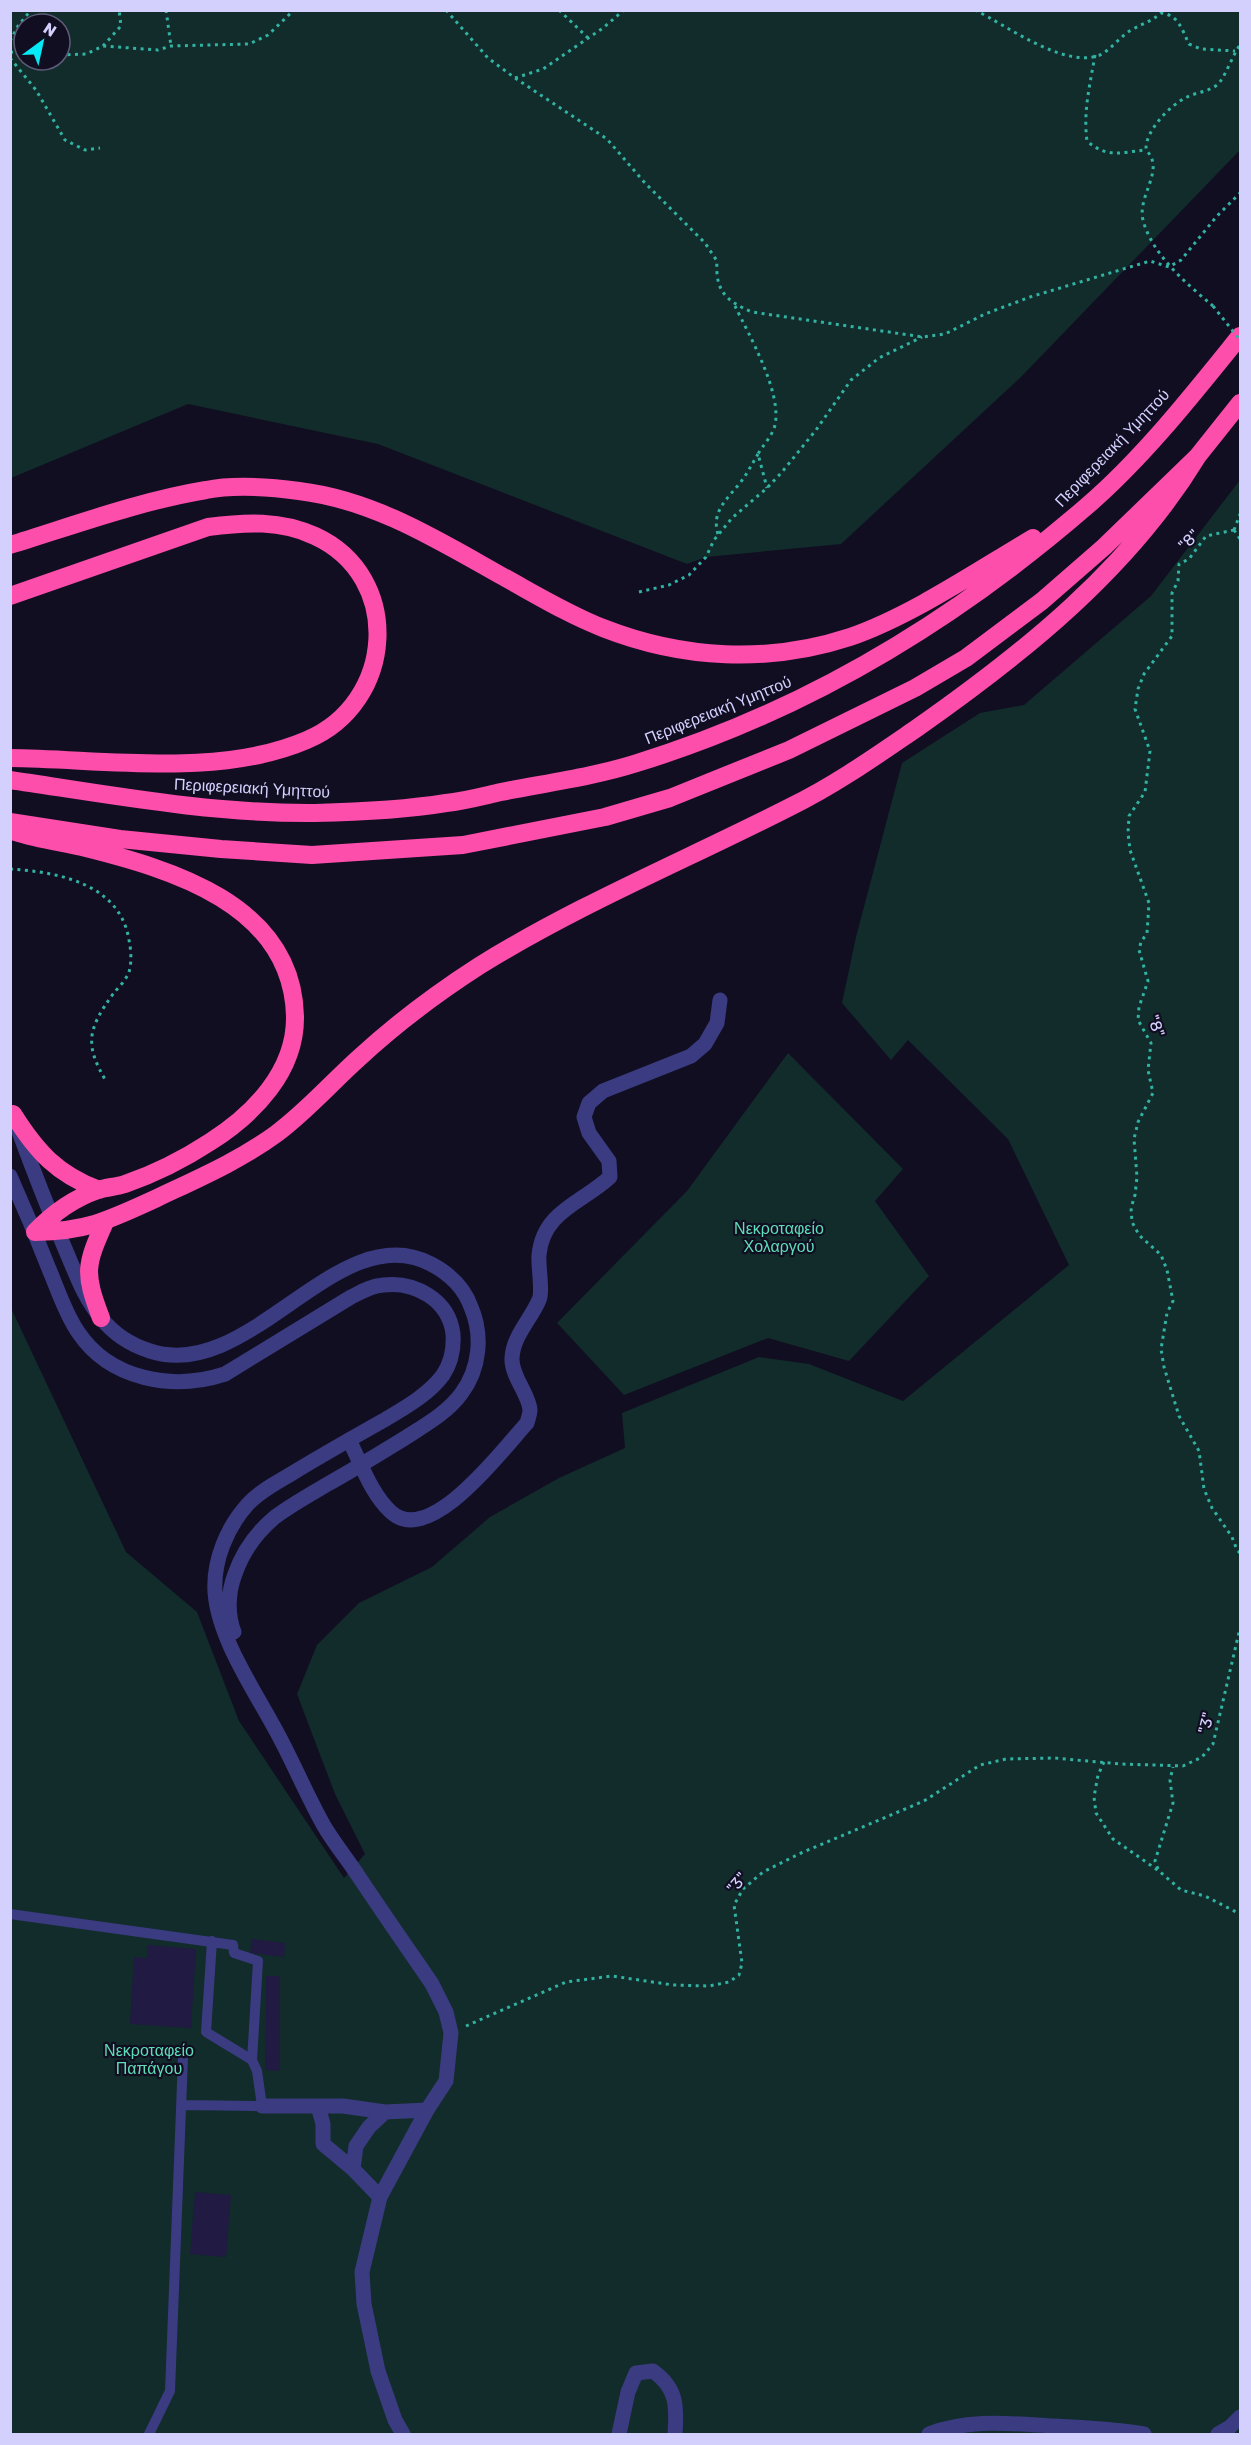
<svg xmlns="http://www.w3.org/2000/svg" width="1251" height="2445" viewBox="0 0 1251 2445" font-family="Rubik,sans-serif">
	<rect width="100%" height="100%" fill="#110e22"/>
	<path fill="#112c2a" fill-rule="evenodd" d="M11 10 1240 11V150L1020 378 841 544 706 557 687 564 378 444 188 404 11 478ZM24 24H60V60H24Z
		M1240 480V2434H11L10 1306 126 1552 197 1612 239 1721 344 1878 365 1854 335 1794 297 1694 317 1645 359 1603 432 1567 490 1517 559 1478 625 1448 622 1413 759 1357 809 1364 903 1401 1069 1265 1008 1139 908 1040 891 1060 842 1003 856 937 902 763 980 713 1024 705 1151 596Z
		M788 1053 903 1169 875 1201 929 1276 849 1361 768 1338 624 1395 557 1323 687 1191Z"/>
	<path fill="#211a43" d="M252 1939 285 1943 284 1957 250 1953Z
		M148 1945 196 1949 191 2028 130 2024 134 1957 147 1958Z
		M266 1976H280V2071L265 2070Z
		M195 2192 231 2195 226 2257 190 2254Z"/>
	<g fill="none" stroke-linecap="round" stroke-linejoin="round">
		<path stroke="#31b2a3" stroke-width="3" stroke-dasharray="3 4.5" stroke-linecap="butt" d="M166 10 171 46
			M446 10 488 58 515 78 607 139 645 183 705 243 717 261C715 291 726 301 752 312L923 337 945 334 985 314 1030 297 1150 261 1169 267 1181 260 1217 216 1240 193
			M559 10 588 38
			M975 10C1006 25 1064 69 1100 55 1112 49 1121 35 1133 29 1144 23 1152 21 1161 13 1179 15 1182 30 1189 44L1201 49 1235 51
			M10 41 18 26 31 10
			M103 46 121 26 119 10
			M10 52 24 53
			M60 55 86 54 103 46 158 50 171 46 249 44 268 35 294 10
			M1095 55C1090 85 1083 111 1087 141 1108 159 1121 152 1146 150
			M10 58 36 90 65 140 85 150 100 148
			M515 78 543 69 603 28 624 10
			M10 79V82
			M735 306C749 335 782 392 775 425 773 435 763 445 758 454L767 488
			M1213 306C1187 284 1152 255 1143 220 1137 195 1166 170 1146 150 1145 131 1170 105 1187 97 1197 92 1208 92 1217 85 1224 80 1233 54 1240 45
			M1234 530 1206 536 1189 559 1179 564 1178 581 1172 593V636L1144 674 1138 689 1135 709 1150 751 1145 792 1129 816 1128 833 1130 850 1149 903 1147 933 1141 942 1139 950 1148 981 1139 1007 1138 1020 1151 1043 1148 1070 1153 1093 1138 1122 1134 1139 1137 1177 1135 1195 1131 1208 1132 1222 1139 1235 1161 1255 1167 1270 1173 1301 1167 1313 1161 1349 1164 1367 1179 1416 1199 1451 1204 1489 1212 1508 1232 1537 1237 1550 1240 1553
			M1234 530 1240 514
			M1234 530 1240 539
			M718 534C711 512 727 499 740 483 747 474 752 464 758 454
			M639 592 669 585 689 575 706 557 714 540 732 518 767 488 782 472 816 430 851 380 879 358 922 337
			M10 869C59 872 120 884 129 940 131 950 132 962 129 972 126 980 118 988 113 994 88 1029 84 1044 106 1081
			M1104 1762 1098 1775 1094 1797 1096 1813 1113 1839 1159 1871 1181 1890 1205 1896 1240 1914
			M1158 1869 1155 1861 1173 1803 1170 1780 1173 1767
			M466 2026 566 1982 612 1976 673 1985 709 1986 729 1982 739 1975 742 1963 734 1905 743 1889 763 1872 801 1853 924 1801 980 1765 1006 1759 1054 1758 1121 1764 1183 1766 1202 1757 1213 1744 1240 1628"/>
		<path stroke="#3a3b80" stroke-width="10" d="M10 1914 233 1945 234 1953 258 1961 252 2060 257 2071 262 2106 183 2105
			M212 1941 206 2032 252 2060
			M149 2434 170 2391 183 2058"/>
		<path stroke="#3a3b80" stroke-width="15" d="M349 1440C361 1463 371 1494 391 1512 430 1548 503 1449 527 1423 528 1419 530 1414 530 1410 529 1394 511 1376 512 1358 513 1336 531 1319 539 1300 543 1292 538 1266 539 1255 543 1211 582 1203 610 1177L609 1161 589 1133 584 1117 589 1103 603 1091 691 1056 705 1044 717 1023 720 1000
			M262 2106H343L385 2112 427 2110
			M318 2106 323 2124V2144L353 2169 380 2197
			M353 2169 356 2146 369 2127 385 2112
			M929 2434C969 2418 1014 2424 1056 2426 1086 2428 1115 2429 1144 2434
			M1218 2434 1230 2427 1240 2417"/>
		<path stroke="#3a3b80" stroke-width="15" d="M18 1129C33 1170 49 1211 66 1251 76 1274 84 1298 101 1318 113 1333 131 1345 150 1351 250 1384 338 1215 431 1264 450 1274 464 1287 471 1307 483 1335 480 1369 461 1394 447 1413 425 1425 405 1438 379 1454 353 1470 326 1485 309 1495 291 1505 275 1517 257 1532 243 1551 235 1574 228 1592 227 1614 234 1632
			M10 1176C24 1207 37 1238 49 1269 58 1290 65 1313 78 1332 110 1380 173 1391 225 1374L351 1297C361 1292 371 1286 383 1285 415 1281 449 1300 453 1334 454 1348 451 1363 443 1375 429 1394 406 1407 386 1419 354 1437 322 1455 291 1474 276 1483 260 1491 248 1504 227 1527 213 1561 215 1592 218 1637 253 1688 274 1727 292 1759 306 1794 324 1826 334 1843 348 1860 359 1877 383 1913 408 1949 432 1984L446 2012 451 2033 446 2081 427 2110 380 2197 362 2272 364 2304 378 2371 395 2420 403 2434
			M619 2434 628 2392 636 2373 653 2371C677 2388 677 2406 675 2434"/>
		<path stroke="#fc4eaa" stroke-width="18" d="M10 545C75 525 140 501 206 490 236 484 269 487 299 491 373 500 436 539 500 575 533 593 567 614 603 628 682 659 768 664 850 637 911 616 977 571 1033 538
			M10 596 208 527C245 522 281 520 315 536 404 577 395 703 307 740 219 778 105 759 10 758
			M10 780C111 795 213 814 315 813 358 812 403 810 446 803 465 801 483 796 501 792 546 783 593 777 637 763 806 711 953 622 1087 506 1143 458 1194 393 1240 336
			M10 822 120 839 221 849 312 855 463 845 605 817 670 798 789 750 915 688 966 658 1042 601 1104 547 1197 457 1240 403
			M15 832C37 839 59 842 82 847 171 869 292 904 295 1016 296 1071 254 1114 210 1142 184 1159 154 1174 125 1184 116 1187 107 1187 98 1190 72 1199 53 1213 35 1232
			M13 1114C37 1152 57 1174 99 1190
			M35 1232C88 1231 109 1220 157 1198 197 1179 239 1161 276 1134 307 1111 332 1082 360 1057 397 1023 437 993 479 966 579 904 686 860 790 807 835 785 876 756 917 728 1024 653 1129 569 1197 457
			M101 1318C84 1273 85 1266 105 1222"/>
		<path stroke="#31b2a3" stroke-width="3" stroke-dasharray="3 4.5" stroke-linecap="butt" d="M1213 306 1240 340"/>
	</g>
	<g text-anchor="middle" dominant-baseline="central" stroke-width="4.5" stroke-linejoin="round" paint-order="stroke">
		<g font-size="16" fill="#d3d0fe" stroke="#110e22">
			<text transform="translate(1112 448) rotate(-46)">Περιφερειακή Υμηττού</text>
			<text transform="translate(1189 540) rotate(-45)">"8"</text>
			<text transform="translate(718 710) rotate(-22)">Περιφερειακή Υμηττού</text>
			<text transform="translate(252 788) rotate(3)">Περιφερειακή Υμηττού</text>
			<text transform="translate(1156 1026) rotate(71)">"8"</text>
			<text transform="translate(1206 1723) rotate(-76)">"3"</text>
			<text transform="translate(737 1883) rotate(-50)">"3"</text>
		</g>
		<g font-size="16" fill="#5eddb7" stroke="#110e22">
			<text x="779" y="1228">Νεκροταφείο<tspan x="779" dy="18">Χολαργού</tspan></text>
			<text x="149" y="2050">Νεκροταφείο<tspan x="149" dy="18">Παπάγου</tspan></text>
		</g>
	</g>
	<rect width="1251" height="2445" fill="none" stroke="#d3d0fe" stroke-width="24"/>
	<g transform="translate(42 42) rotate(33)"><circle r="28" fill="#110e22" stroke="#5f5c7a" stroke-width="1.5"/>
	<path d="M0-4.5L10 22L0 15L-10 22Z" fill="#05eaf6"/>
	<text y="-9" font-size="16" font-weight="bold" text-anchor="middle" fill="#d3d0fe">N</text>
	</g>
</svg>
